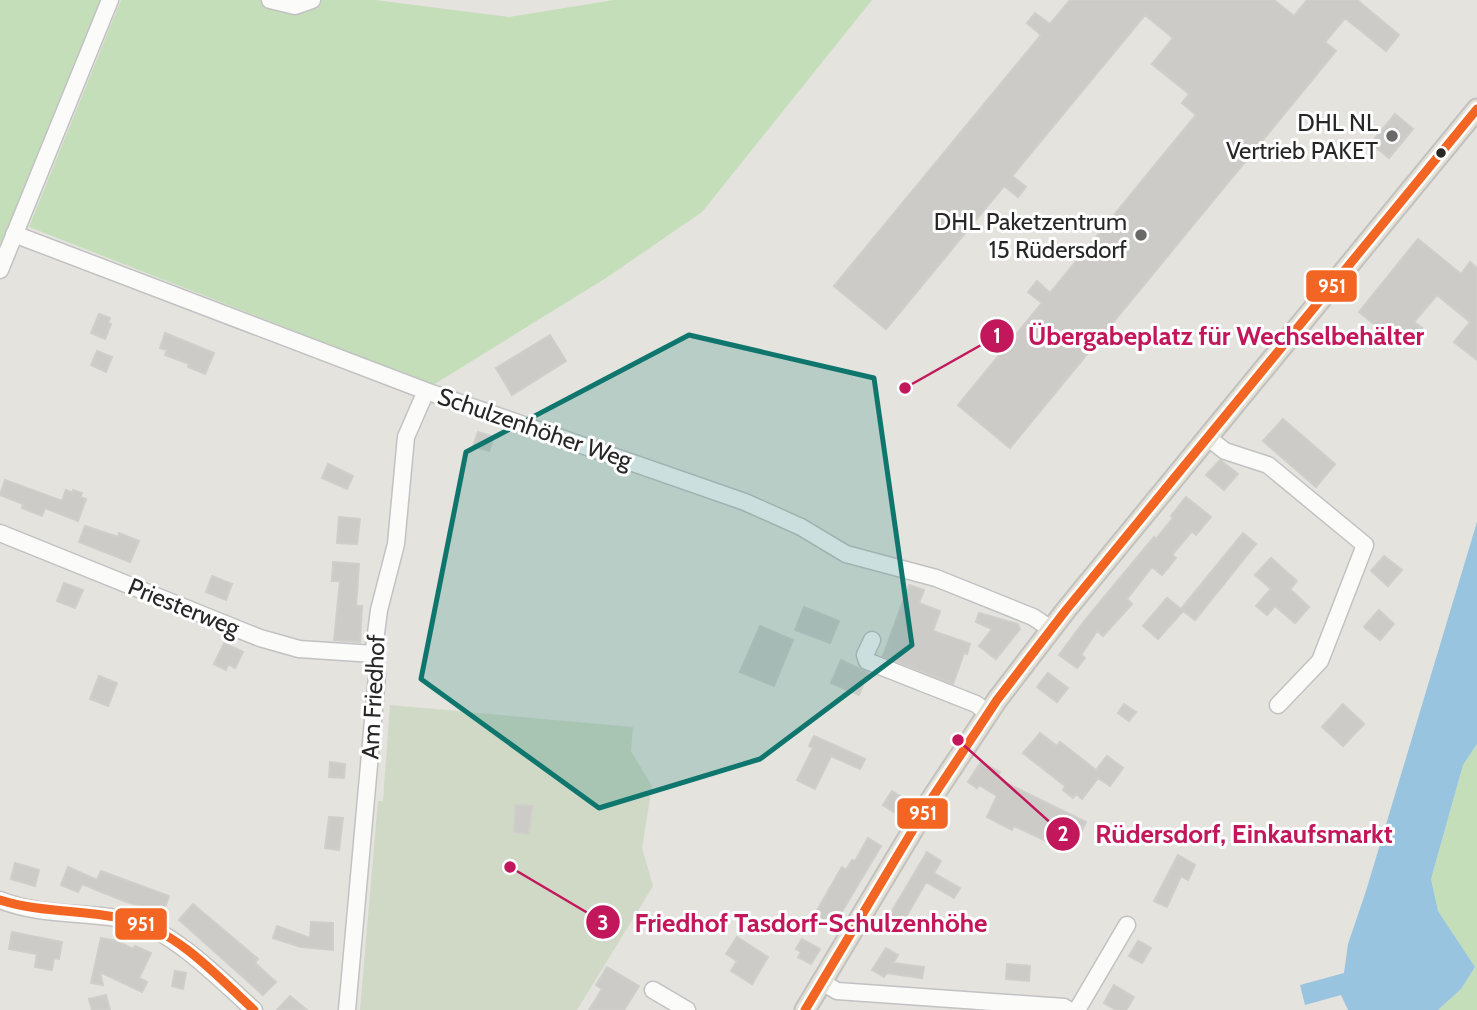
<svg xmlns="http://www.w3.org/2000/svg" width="1477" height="1010" viewBox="0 0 1477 1010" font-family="Cabin,sans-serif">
	<rect width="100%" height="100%" fill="#e4e3de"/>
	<path fill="#c4deba" d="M0 0H104L0 245Z
		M121 0H375L509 17 614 0H872L702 212 606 278 433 385 29 227Z
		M1477 744V1010H1438L1461 989 1475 967 1438 911 1431 879 1463 765Z"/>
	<path fill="#cfd9c6" d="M390 705 633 727 631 751 652 786 642 848 653 886 577 1010H360L378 801H383Z"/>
	<path fill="#98c4df" d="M1477 522V744L1463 765 1431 879 1438 911 1475 967 1461 989 1438 1010H1348L1341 995 1305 1005 1300 985 1344 973 1348 944 1366 891Z"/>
	<path fill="#cccbc7" stroke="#cfceca" stroke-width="2" d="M1070 0H1274L1294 16 1307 0H1357L1399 35 1386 51 1345 18 1325 42 1336 51 1010 448 958 405 1042 303 1028 292 1037 281 1050 293 1196 115 1182 103 1189 94 1152 64 1173 38 1145 15 1012 176 1026 187 1018 197 1004 186 886 329 834 286 1041 35 1027 23 1035 13 1050 24Z
		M1395 114 1413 129 1389 158 1371 143Z
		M1418 239 1461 274 1470 262 1477 268V360L1454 342 1470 322 1437 295 1414 322 1422 328 1415 336 1408 330 1398 343 1359 312Z
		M99 314 110 318 108 323 111 324 105 339 91 333Z
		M165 333 214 353 205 374 188 367 189 364 165 355 167 350 160 348Z
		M550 335 566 361 512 395 496 368Z
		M97 351 112 357 106 372 91 365Z
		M1283 419 1335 464 1316 487 1263 441Z
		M478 432 494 437 489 451 473 446Z
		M1220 460 1238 474 1224 490 1206 475Z
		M328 464 353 476 347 489 322 478Z
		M5 480 62 501 66 490 72 493 73 490 82 493 80 497 86 499 78 521 45 508 42 516 22 508 23 504 0 495Z
		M1186 497 1211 517 1196 535 1192 531 1172 555 1176 558 1162 575 1152 567 1127 599 1132 604 1103 636 1097 631 1081 655 1085 658 1077 668 1059 655 1085 620 1154 537 1156 539 1173 518 1171 516Z
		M339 517 360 519 357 544 337 543Z
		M85 526 118 537 119 533 139 541 130 562 79 542Z
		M1243 533 1256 544 1195 620 1183 611 1158 639 1143 626 1167 598 1181 609Z
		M1384 556 1402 570 1388 586 1371 571Z
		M1271 558 1297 581 1290 589 1309 607 1295 623 1275 606 1267 615 1256 606 1271 589 1255 575Z
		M333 562 359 564 356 606H362L360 642 334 640 340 581H332Z
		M212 576 232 584 226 600 206 592Z
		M64 583 83 590 75 608 57 601Z
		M909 585 924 590 919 603 940 611 933 631 970 644 967 654 964 653 953 684 883 656Z
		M804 607 839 621 830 643 795 630Z
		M1379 610 1394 624 1380 640 1364 627Z
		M979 613 1018 624 1020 629 996 659 979 646 992 629 976 622Z
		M760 626 793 640 774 686 740 672Z
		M224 643 243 652 235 668 228 664 226 670 214 664Z
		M841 660 868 673 859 695 831 683Z
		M1048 673 1068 688 1057 702 1037 687Z
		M99 676 117 683 108 706 90 699Z
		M1124 704 1136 712 1129 721 1118 713Z
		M1343 704 1364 724 1343 746 1322 727Z
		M1040 733 1057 746 1060 742 1096 770 1107 756 1123 768 1110 786 1098 778 1082 799 1076 794 1073 798 1063 790 1065 786 1023 753Z
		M814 736 865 759 860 769 831 756 815 789 797 780 813 748 809 746Z
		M330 762 345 764 344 778 329 777Z
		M981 762 1000 772 996 778 1086 822 1073 849 1063 844 1061 848 1014 826 1012 830 987 817 997 796 979 785 977 788 968 782Z
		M892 791 906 800 897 814 883 805Z
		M516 805 532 806 529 834 514 832Z
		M329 817 343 818 339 850 325 848Z
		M868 838 881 846 834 925 815 914 842 867 846 870 852 860 855 861Z
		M927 852 941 861 934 873 960 888 954 898 926 882 898 931 885 923Z
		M1178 855 1195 865 1188 880 1181 876 1167 907 1154 901Z
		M15 863 39 870 35 886 11 879Z
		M68 867 97 880 101 871 169 896 163 913 124 901 82 884 78 892 61 885Z
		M193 904 258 959 255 963 276 982 263 995 179 920Z
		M311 922 333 923V950L301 947 273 938 277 926 310 938Z
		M12 932 62 942 59 959 54 958 52 970 35 967 37 954 9 949Z
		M737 937 768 957 752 984 731 971 737 961 726 954Z
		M101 938 117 941 133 949 135 946 151 953 139 978 147 982 142 992 100 972 103 985 91 983Z
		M802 939 820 949 811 964 798 957 801 952 796 949Z
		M1138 941 1151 948 1142 963 1129 956Z
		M886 948 898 955 893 963 924 967 922 978 887 973 884 977 872 970Z
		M1007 964 1030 966 1029 981 1006 979Z
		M607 967 639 986 624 1010H589L602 989 596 985Z
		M175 971 186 973 183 989 172 986Z
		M1114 985 1134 997 1126 1010H1116L1104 1003Z
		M106 995 110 1010H92L89 999Z
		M290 996 307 1010H277Z"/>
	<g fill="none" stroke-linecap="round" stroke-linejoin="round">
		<defs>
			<path id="minor" d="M270 0 295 6 312 0
				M14 234 426 391 745 502 801 527 846 554 936 578 1033 617 1051 629
				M0 270 110 0
				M1207 437 1225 451 1268 465 1365 545 1320 661 1278 705
				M0 533 260 638 299 649 374 654
				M872 640 865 655 867 661 976 704 988 713
				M0 900C43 917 88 911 133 921 173 931 223 982 254 1010
				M822 982 837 991 1064 1007 1069 1010
				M653 990 687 1010
				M347 1010 377 676 374 649 379 610 396 544 406 437 426 391
				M1077 1010 1127 925"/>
			<path id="major" d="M805 1010 932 798 997 700 1066 610 1477 109"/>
		</defs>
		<use href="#minor" stroke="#c3c2c3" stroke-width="19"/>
		<use href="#major" stroke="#c2c1c0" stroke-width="23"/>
		<use href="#minor" stroke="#fbfbfa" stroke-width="16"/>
		<use href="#major" stroke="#e3e1d4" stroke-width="19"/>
		<defs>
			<path id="bus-1" d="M0 900C44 914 89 909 133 921 180 934 219 978 254 1010
				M805 1010 932 798 997 700 1066 610 1477 109"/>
		</defs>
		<use href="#bus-1" stroke="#fff" stroke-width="14"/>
		<use href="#bus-1" stroke="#f26522" stroke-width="9"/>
	</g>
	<path fill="#0f766e" fill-opacity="0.2" stroke="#0f766e" stroke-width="5" stroke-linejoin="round" d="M689 335 874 378 912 645 760 759 599 808 421 679 466 452Z"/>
	<g fill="#696967" stroke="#fff" stroke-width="2.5">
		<circle cx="1392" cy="136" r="7"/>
		<circle cx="1141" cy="235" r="7"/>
	</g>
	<circle fill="#272727" stroke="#fff" stroke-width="2.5" cx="1441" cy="153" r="6"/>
	<g text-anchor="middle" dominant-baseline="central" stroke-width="6" stroke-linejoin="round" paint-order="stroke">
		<g font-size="24" fill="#272727" stroke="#fff" text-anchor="end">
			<text x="1378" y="122">DHL NL<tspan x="1378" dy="28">Vertrieb PAKET</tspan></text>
			<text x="1127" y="221">DHL Paketzentrum<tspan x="1127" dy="28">15 Rüdersdorf</tspan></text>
		</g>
		<g font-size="24" fill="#272727" stroke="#fff">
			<text transform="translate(535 428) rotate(19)">Schulzenhöher Weg</text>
			<text transform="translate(184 607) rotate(22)">Priesterweg</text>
			<text transform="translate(373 697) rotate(-87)">Am Friedhof</text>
		</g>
	</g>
	<path fill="none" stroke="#c2185b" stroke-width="2.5" d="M905 388L997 336M958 740L1063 834M510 867L603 922"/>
	<g fill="#c2185b" stroke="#fff" stroke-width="2.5">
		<circle cx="905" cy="388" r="7"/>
		<circle cx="958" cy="740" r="7"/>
		<circle cx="510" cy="867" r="7"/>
		<circle cx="997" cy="336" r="18"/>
		<circle cx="1063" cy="834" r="18"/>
		<circle cx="603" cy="922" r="18"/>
	</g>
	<g font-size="21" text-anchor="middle" font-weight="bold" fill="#fff">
		<text x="997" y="343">1</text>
		<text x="1063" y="841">2</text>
		<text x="603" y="930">3</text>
	</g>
	<g font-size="26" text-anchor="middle" font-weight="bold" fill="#c2185b" stroke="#fff" stroke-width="6" stroke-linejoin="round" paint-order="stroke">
		<text x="1226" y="345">Übergabeplatz für Wechselbehälter</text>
		<text x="1244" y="843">Rüdersdorf, Einkaufsmarkt</text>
		<text x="811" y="932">Friedhof Tasdorf-Schulzenhöhe</text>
	</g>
	<g stroke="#fff" stroke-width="2.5">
		<rect x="1305" y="269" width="53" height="34" rx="7" fill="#f26522"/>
		<rect x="896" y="797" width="53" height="33" rx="7" fill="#f26522"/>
		<rect x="114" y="907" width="54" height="34" rx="7" fill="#f26522"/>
	</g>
	<g font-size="19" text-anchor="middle" font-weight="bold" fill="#fff">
		<text x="1332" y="293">951</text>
		<text x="923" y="820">951</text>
		<text x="141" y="931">951</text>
	</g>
</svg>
